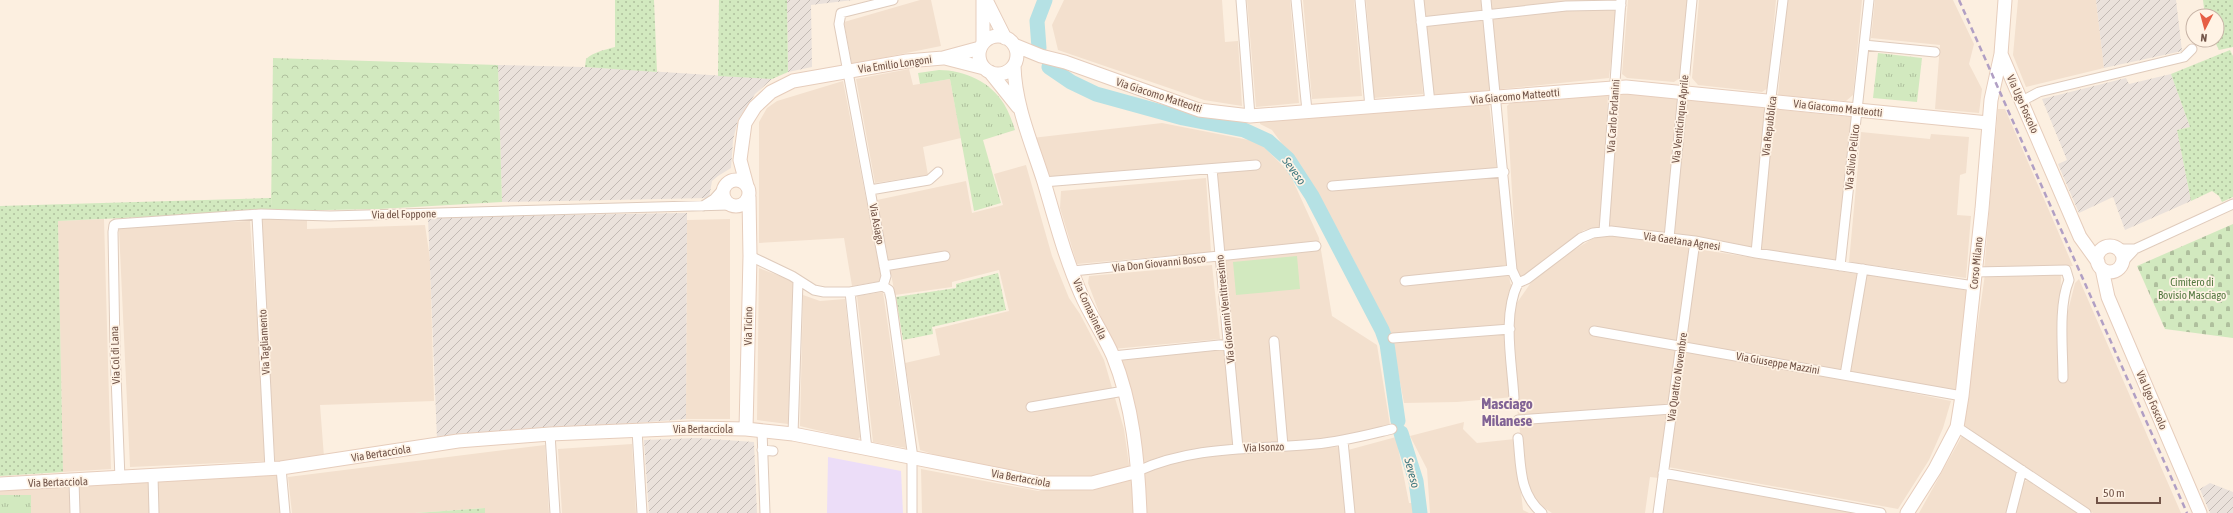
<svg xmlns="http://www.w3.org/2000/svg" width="2233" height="513" viewBox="0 0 2233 513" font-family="'Asap Condensed',sans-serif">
	<defs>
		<pattern id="industrial-furrows" width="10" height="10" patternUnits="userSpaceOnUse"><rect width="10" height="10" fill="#eae1db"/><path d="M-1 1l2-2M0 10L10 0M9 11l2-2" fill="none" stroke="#c2b9b4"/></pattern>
		<pattern id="grass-dots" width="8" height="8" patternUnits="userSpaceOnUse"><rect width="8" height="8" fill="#d2e9bf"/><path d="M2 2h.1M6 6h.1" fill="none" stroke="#afbf9d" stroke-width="1.8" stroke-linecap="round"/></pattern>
		<pattern id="forest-crowns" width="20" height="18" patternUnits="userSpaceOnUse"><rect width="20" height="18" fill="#d2e9bf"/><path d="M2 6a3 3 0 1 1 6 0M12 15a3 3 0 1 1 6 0" fill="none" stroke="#afbf9d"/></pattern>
		<pattern id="cemetery-stones" width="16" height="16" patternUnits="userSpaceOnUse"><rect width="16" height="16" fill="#d2e9bf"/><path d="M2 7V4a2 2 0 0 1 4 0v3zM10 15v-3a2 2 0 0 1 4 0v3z" fill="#afbf9d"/></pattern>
		<pattern id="park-tufts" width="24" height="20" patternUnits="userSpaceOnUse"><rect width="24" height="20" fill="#d2e9bf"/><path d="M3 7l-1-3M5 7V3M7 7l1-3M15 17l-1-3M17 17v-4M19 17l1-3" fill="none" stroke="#afbf9d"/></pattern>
	</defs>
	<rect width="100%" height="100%" fill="#fcefe0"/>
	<path fill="#f3e0ce" d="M920 0H931L941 46 852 64 844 22Z
		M1064 0H1222L1225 42 1238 41 1242 106 1204 100 1058 50 1052 25Z
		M1247 0H1290L1299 103 1256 107Z
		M1303 0H1354L1362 96 1312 99Z
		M1366 0H1416L1423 94 1374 98Z
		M1422 0H1618L1609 78 1432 96Z
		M1628 0H1688L1680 78 1674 82 1627 78 1622 74Z
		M1699 0H1776L1768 88 1762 92 1698 85 1692 78Z
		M1787 0H1862L1853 95 1846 101 1778 95Z
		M1875 0H1953L1974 44 1969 64 1982 89 1979 113 1935 109 1940 45 1871 38Z
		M2018 0H2096L2104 68 2026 87 2013 55Z
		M909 69 913 85 950 79 961 138 923 147 928 175 875 183 856 79Z
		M843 81 882 281 852 286 844 238 759 243V122L767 108 777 101Z
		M1620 93 1851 117 1838 264 1607 229Z
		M1608 94 1601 228 1584 230 1527 276 1517 277 1507 106 1510 103Z
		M1489 103 1510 282 1514 292 1510 309 1514 397 1457 402 1404 403 1391 335 1344 241 1314 188 1272 130 1260 124V121Z
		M1998 109H2005L2073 266 1984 271Z
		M1162 123 1259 142 1289 172 1319 238 1332 316 1377 345 1390 425 1321 441 1216 446 1142 465 1134 406 1121 358 1232 346 1213 166 1044 177 1032 138Z
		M1861 132 1930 139 1931 134 1969 137 1966 173 1960 175 1957 215 1971 216 1966 278 1849 262Z
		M1026 165 1052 256 1069 298 1080 314 1104 360 1124 429 1130 472 1075 481 987 466 964 464 920 450 905 363 940 355 935 329 1009 311 999 270 952 282V287L895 295 877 200 966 181 972 213 1003 205 994 174Z
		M1206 178 1211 252 1077 264 1060 208 1061 191Z
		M307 218V229L425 225 430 259 434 401 320 405 324 457 275 462 261 219Z
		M104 219 111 469 63 472 58 221Z
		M730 219V419H686L687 220Z
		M250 221 267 461 130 467 119 229 125 226Z
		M1607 235 1689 247 1669 407 1550 413 1518 417 1512 329 1514 307 1530 284 1561 258 1592 239Z
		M1697 249 1857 274 1841 371 1684 344Z
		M1212 265 1220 339 1113 349 1088 283 1089 276Z
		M759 268 793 281 788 424 757 420Z
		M1866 272 1969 291 1955 392 1848 372Z
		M2061 272 2059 381H2067L2065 323 2075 283 2079 279 2181 513H2093L2029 469 1963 428 1985 274Z
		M883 292 906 448 873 442 857 296Z
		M803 295 820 301 845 299 860 437 857 440 800 426Z
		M1683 350 1902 391 1951 401 1943 428 1929 460 1898 509 1668 467Z
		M1668 413 1659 478 1650 477 1645 513H1552L1540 505 1527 487 1519 424Z
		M1464 422 1463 429 1477 443 1515 439 1523 510 1529 513H1430L1427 469 1410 436Z
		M1962 436 2017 470 2008 513H1919Z
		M1396 437 1409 503H1414V513H1353L1348 450Z
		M632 444 636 513H562L558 449Z
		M545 445 549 513H485L484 508 415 513H292L288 477Z
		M1340 447 1347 513H1143V474L1152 469 1195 456 1239 450Z
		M921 469 1038 491 1133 479 1135 513H922Z
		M280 470 283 513H0V486Z
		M1669 478 1862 513H1663Z
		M2029 479 2079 513H2015L2022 483Z"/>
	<path fill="url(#industrial-furrows)" d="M787 0H853L811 5 812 67 788 72Z
		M2096 0H2176L2182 51 2104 68Z
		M498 65 585 67 772 79 755 94 738 120 733 140 731 168 718 176 712 181 709 198 502 202Z
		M2171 74 2190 127 2177 130 2191 201 2125 230 2113 197 2079 213 2058 164 2067 160 2042 99 2126 78 2129 84Z
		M687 213 686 419 437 439 428 217Z
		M697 438 754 442 757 513H649L644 440Z
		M2210 483 2233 492V513H2210L2200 489Z"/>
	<path fill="#ecddf8" d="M828 457 901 471 903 513H827Z"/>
	<path fill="url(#grass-dots)" d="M615 0H654L657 72 585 67 586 59C594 52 604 50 615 47Z
		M719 0H787L788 72 772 79 718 76Z
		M2203 0H2233V47L2219 50 2214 40H2217V16H2205Z
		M2230 50 2233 56V197L2222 202 2219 196 2212 191 2191 201 2177 130 2190 127 2171 74Z
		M271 198V211L58 221 63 472 0 476V206Z
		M998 273 1006 310 932 327 933 334 903 340 896 297 956 288V284Z
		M485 508V513H416Z"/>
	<path fill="url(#forest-crowns)" d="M273 58 498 65 502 202 379 209 271 211Z"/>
	<path fill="url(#cemetery-stones)" d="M2233 224V338L2165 329 2137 266Z"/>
	<path fill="url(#park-tufts)" d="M1878 53 1922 58 1917 102 1873 98Z
		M939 70C964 70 991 82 1004 104 1009 112 1012 121 1015 130L983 140 1001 203 974 211 950 79 920 84 918 73Z
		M0 495H31V513H0Z"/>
	<path fill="#d2e9bf" d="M1297 256 1300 289 1236 295 1233 262Z"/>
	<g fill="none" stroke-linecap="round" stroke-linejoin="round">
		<path stroke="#b5e1e4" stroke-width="15" d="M1039 48 1037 21 1045 0
			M1049 67 1071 82 1096 94 1183 118 1244 130 1268 141 1288 159 1312 196 1382 330 1387 344 1398 421
			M1401 433 1416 481 1420 513"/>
		<defs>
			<path id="street" d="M1241 0 1250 116
				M1296 0 1307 111
				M1360 0 1370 107
				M1419 0 1430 103
				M1486 0 1512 270 1518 283
				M1421 22 1566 6 1621 5
				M1864 45 1935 52
				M2022 101 2039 92 2184 57 2192 49
				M1212 169 1238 448
				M1043 182 1256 165
				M1332 186 1504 172
				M870 190 929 180 938 172
				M703 206 714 199 723 189
				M257 216 270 469
				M1604 231 1621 0
				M1669 238 1692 0
				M2117 249H2135
				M1756 253 1769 114 1783 0
				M750 256 792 276 814 290 824 292H850L883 286
				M2122 263 2135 249 2233 204
				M884 266 945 256
				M1840 266 1869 0
				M1073 271 1316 246
				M1975 272 2066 270 2069 280C2058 306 2063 349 2063 378
				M1405 281 1512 270
				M883 286 886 276 839 24 841 13 893 0
				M883 286 889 290 891 299 912 451V513
				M850 292 867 450
				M1594 331 1962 396
				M1393 338 1510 329
				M1274 341 1283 446
				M1113 356 1229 344
				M1845 375 1863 269
				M1514 398C1512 362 1502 316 1518 283L1527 279 1581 238 1593 233 1611 231 1695 241 1756 253 1974 286
				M1031 407 1124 391
				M1518 420 1672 409
				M1957 427 2086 513
				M637 430 642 513
				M762 431 765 513
				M550 434 555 513
				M793 434 798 281
				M1518 438C1521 466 1519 494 1542 513
				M1343 441 1350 513
				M762 450 773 451
				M281 468 285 513
				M1138 471C1194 445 1255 450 1315 444 1341 442 1367 435 1392 429
				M1663 473 1881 513
				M153 476 154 513
				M120 479 115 350 113 232 114 225 116 224 261 214 330 216 729 205
				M74 481 75 513
				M1658 513 1695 241
				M2011 513 2022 470"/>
			<path id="secondary" d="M986 0 1005 38
				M979 55a19 19 0 1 1 38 0a19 19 0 1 1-38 0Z
				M983 43V0
				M1014 45 1041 56 1065 62 1199 110 1250 116 1626 87 1988 123
				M2001 54 2080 237 2098 262
				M945 58 984 68
				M1014 66C1015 106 1032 144 1044 182 1055 219 1065 258 1081 294 1090 315 1104 335 1113 356 1133 405 1138 460 1140 513
				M990 72 1018 107
				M723 193a13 13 0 1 1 26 0a13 13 0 1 1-26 0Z
				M747 186 740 160 745 123 755 107 771 92 793 81 907 61 943 58 980 48
				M2097 259a13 13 0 1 1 26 0a13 13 0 1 1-26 0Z
				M2102 269 2108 297 2200 513
				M746 429 750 256 749 197
				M0 484 281 468 458 441 550 434 692 428 746 429 793 434 1041 483H1092L1138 471
				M1907 513 1935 469 1957 427 1962 396 1982 209 1991 100 2001 54 2005 0"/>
		</defs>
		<use href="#street" stroke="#dfcbbc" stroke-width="11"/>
		<use href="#secondary" stroke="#e6cdbc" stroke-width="15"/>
		<use href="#street" stroke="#fff" stroke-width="9"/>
		<use href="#secondary" stroke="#fff" stroke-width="13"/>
		<path stroke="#b19fc4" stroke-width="2.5" stroke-dasharray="6 4" stroke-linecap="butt" d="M1959 0 2187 513"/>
	</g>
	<g text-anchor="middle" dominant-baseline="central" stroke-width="3.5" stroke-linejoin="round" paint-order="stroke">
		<g font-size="11" fill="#725448" stroke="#fff3e5">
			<text transform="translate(895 64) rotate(-8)">Via Emilio Longoni</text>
			<text transform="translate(1159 95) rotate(18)">Via Giacomo Matteotti</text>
			<text transform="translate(1515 96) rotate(-5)">Via Giacomo Matteotti</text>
			<text transform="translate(2023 104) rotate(66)">Via Ugo Foscolo</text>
			<text transform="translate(1838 108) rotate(6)">Via Giacomo Matteotti</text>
			<text transform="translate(1613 116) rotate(-86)">Via Carlo Forlanini</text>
			<text transform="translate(1680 119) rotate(-84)">Via Venticinque Aprile</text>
			<text transform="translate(1769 126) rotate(-83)">Via Repubblica</text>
			<text transform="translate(1852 157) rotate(-84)">Via Silvio Pellico</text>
			<text transform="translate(404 214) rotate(-1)">Via del Foppone</text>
			<text transform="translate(877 224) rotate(79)">Via Asiago</text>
			<text transform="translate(1682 241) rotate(8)">Via Gaetana Agnesi</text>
			<text transform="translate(1159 263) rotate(-6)">Via Don Giovanni Bosco</text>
			<text transform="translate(1976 263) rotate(-84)">Corso Milano</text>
			<text transform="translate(1090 309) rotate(65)">Via Comasinella</text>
			<text transform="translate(1225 309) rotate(-96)">Via Giovanni Ventitreesimo</text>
			<text transform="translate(748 326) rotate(-89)">Via Ticino</text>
			<text transform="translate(264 342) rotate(-93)">Via Tagliamento</text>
			<text transform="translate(115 355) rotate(-92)">Via Col di Lana</text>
			<text transform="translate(1778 363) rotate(10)">Via Giuseppe Mazzini</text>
			<text transform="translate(1677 377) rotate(-82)">Via Quattro Novembre</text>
			<text transform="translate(2152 400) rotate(67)">Via Ugo Foscolo</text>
			<text x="703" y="429">Via Bertacciola</text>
			<text transform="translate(1264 447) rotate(-2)">Via Isonzo</text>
			<text transform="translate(381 453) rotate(-9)">Via Bertacciola</text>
			<text transform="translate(1021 478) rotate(10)">Via Bertacciola</text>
			<text transform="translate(58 482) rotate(-2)">Via Bertacciola</text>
		</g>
		<g font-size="11" fill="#547840" stroke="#fff3e5">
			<text x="2192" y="282">Cimitero di<tspan x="2192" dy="13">Bovisio Masciago</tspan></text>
		</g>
		<g font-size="12" font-style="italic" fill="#3f787f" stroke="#fff3e5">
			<text transform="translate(1294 171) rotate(54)">Seveso</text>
			<text transform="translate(1412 473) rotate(75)">Seveso</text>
		</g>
		<g font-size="15" font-weight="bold" fill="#816395" stroke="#fff3e5">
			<text x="1507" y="403">Masciago<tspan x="1507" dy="17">Milanese</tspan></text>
		</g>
	</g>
	<g transform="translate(2205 28) rotate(186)"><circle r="19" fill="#fff3e5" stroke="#c7b3a6"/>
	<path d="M0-3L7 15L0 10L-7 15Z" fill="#e65e45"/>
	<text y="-6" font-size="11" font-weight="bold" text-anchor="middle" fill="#725448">N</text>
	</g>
	<path d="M2097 497v6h63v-6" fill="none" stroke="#725448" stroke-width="2"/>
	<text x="2103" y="497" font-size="12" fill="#725448" stroke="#fff3e5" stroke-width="3" paint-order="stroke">50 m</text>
</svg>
